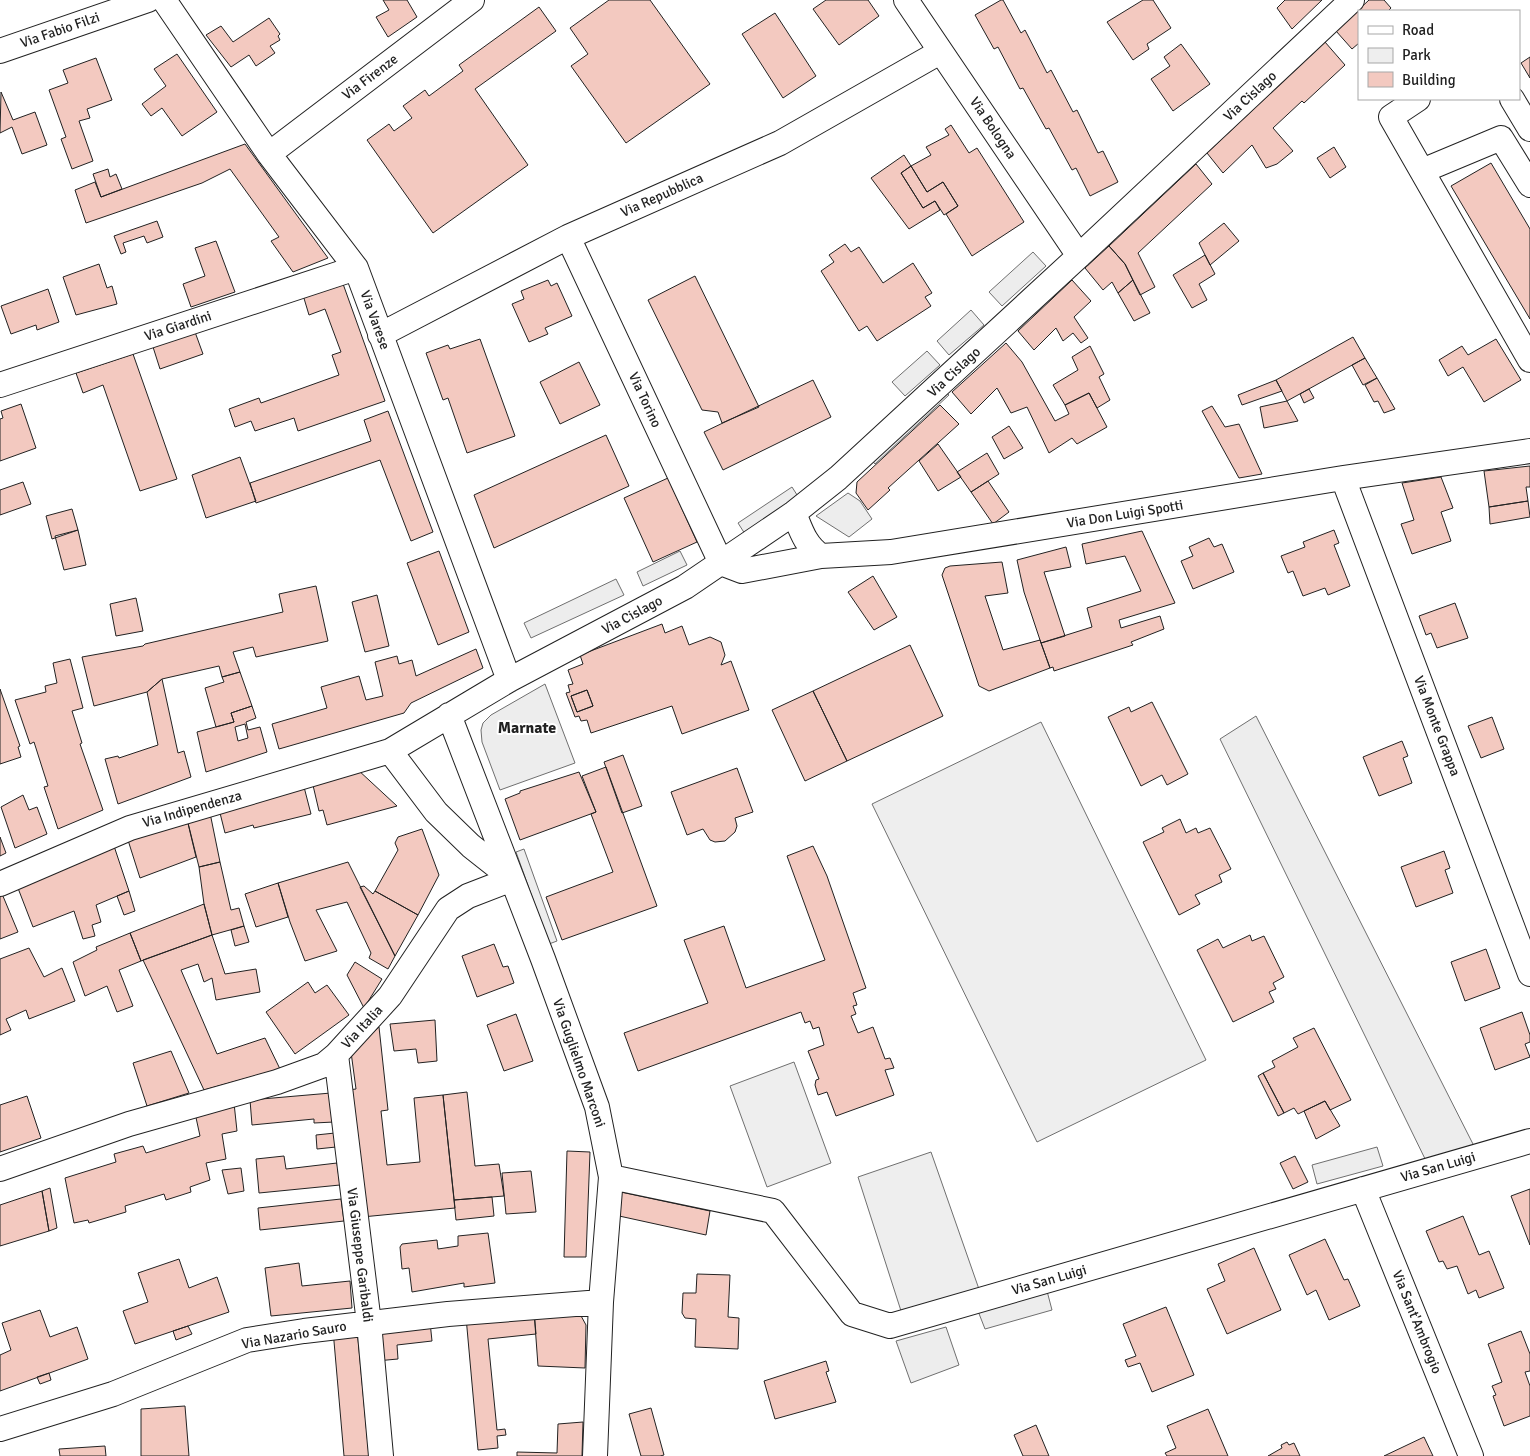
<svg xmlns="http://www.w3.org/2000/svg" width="1530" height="1456" viewBox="0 0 1530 1456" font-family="Signika,sans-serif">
	<rect width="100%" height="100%" fill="#fff"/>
	<path fill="#eee" stroke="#6f6f6f" d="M1041 722 1206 1060 1037 1142 872 804Z
		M794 1062 831 1163 767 1187 730 1086Z
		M931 1152 980 1292 902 1314 858 1177Z"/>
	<path fill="#ededed" stroke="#6f6f6f" d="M1033 252 1046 266 1002 306 989 292Z
		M971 310 984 325 949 355 937 341Z
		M927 351 940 365 905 396 892 382Z
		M942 389 949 395 875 464 869 457Z
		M792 487 799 498 745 534 738 523Z
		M848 493 860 501 872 519 849 537 816 516Z
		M680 551 687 565 643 586 637 572Z
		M616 579 624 595 531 638 524 623Z
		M545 684 575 763 500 790 482 742 481 730 483 723 491 715Z
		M1256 716 1475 1148 1429 1167 1220 739Z
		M524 849 557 941 549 944 516 852Z
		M1377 1147 1383 1166 1317 1184 1312 1165Z
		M1047 1291 1052 1310 985 1329 978 1311Z
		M946 1327 959 1365 911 1383 896 1341Z"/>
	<path fill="#f3c9c0" stroke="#222" fill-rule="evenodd" d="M383 0H407L417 17 388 37 376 17 389 10Z
		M609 0H650L710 84 626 143 571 66 588 54 570 28Z
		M826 0H868L879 16 839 45 813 9Z
		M1001 0H1003L1021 33 1025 30 1047 73 1051 70 1073 112 1077 110 1098 153 1103 151 1118 182 1090 196 1076 168 1072 170 1049 128 1046 129 1023 88 1020 89 998 47 994 49 975 15Z
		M1143 0H1153L1171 28 1147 44 1149 49 1133 60 1107 22Z
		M1285 0H1322L1292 29 1277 8Z
		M1369 0H1384L1391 8 1388 11H1359V43L1352 49 1336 31Z
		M539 7 556 31 475 89 528 165 433 233 367 140 389 124 394 131 412 118 403 106 425 90 429 96 463 71 459 65Z
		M775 13 816 76 783 98 742 34Z
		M269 18 280 34 278 36 280 40 270 46 275 53 256 66 249 55 231 67 206 35 221 26 233 42Z
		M1325 42 1345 65 1304 103 1302 101 1273 128 1293 151 1277 164 1266 168 1252 145 1223 173 1207 153Z
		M1181 44 1210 84 1173 111 1151 79 1170 66 1164 57Z
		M177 54 217 112 182 136 162 108 151 116 142 104 166 86 154 69Z
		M1530 57V78L1521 63Z
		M96 58 112 100 87 109 90 118 79 121 93 161 72 169 61 139 66 137 49 90 68 83 63 70Z
		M1 92 13 120 35 112 47 145 22 154 12 127 0 133Z
		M951 125 969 153 977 148 1024 222 972 256 946 214 958 206 943 182 927 192 911 166 931 155 926 147 949 135 945 129Z
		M245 144 328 258 293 272 271 241 279 237 230 169 202 183 86 223 75 190 95 182 101 197Z
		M1334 147 1346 167 1330 178 1317 158Z
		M904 155 911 166 901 173 923 208 935 201 940 210 909 229 871 178Z
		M1491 163 1530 229V319L1451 186Z
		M1196 164 1212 184 1138 253 1155 287 1140 295 1125 264 1109 246Z
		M911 166 927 192 943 182 958 206 944 215 935 201 923 208 901 173Z
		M108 169 110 177 116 174 122 189 101 197 93 174Z
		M157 221 163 237 147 243 144 236 123 243 126 252 121 254 114 236Z
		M1224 223 1239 241 1210 265 1199 243Z
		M216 241 235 292 191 307 183 284 205 276 195 248Z
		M845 244 851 252 859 247 883 283 913 263 932 293 925 297 931 306 877 341 867 326 859 331 821 271 834 262 829 255Z
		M1109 246 1125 264 1133 280 1118 293 1112 282 1103 290 1085 268Z
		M1205 255 1215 274 1199 284 1207 300 1192 308 1173 275Z
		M99 264 107 288 112 286 117 304 76 315 63 277Z
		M695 276 759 407 722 423 718 412 702 410 648 300Z
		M548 280 551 286 557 283 572 316 545 328 548 334 529 342 512 304 524 299 521 291Z
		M1072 280 1091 301 1074 317 1088 338 1081 343 1073 333 1063 341 1056 328 1034 350 1018 331Z
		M1133 280 1150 313 1134 321 1118 293Z
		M342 281 385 401 298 431 294 418 255 431 251 421 235 427 229 409 259 398 261 403 339 375 332 355 341 352 325 309 309 315 303 295Z
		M48 289 59 322 37 330 36 325 11 334 1 306Z
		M195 332 203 354 160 369 153 347Z
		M1353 337 1365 358 1287 401 1276 380Z
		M480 339 515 436 467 453 448 398 443 400 426 353 448 345 450 349Z
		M1496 339 1521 380 1484 402 1463 367 1448 376 1439 360 1462 346 1468 355Z
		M1006 343 1022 362 1055 421 1069 414 1065 405 1089 393 1107 427 1077 444 1072 438 1049 453 1027 407 1011 413 997 388 971 414 952 392Z
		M1090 346 1104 374 1099 377 1110 400 1097 408 1089 393 1065 405 1053 385 1078 370 1072 357Z
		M133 354 177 479 140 491 103 385 83 393 76 373Z
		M1365 358 1377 378 1363 385 1352 365Z
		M579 362 600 405 560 424 540 382Z
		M1377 378 1395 409 1384 413 1378 401 1374 402 1365 385Z
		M813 380 831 417 723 470 704 432Z
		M1276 380 1282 391 1242 405 1238 395Z
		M1309 389 1314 398 1304 403 1300 394Z
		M1287 401 1298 421 1264 428 1260 407Z
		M21 404 36 448 0 461V419L3 418 1 411Z
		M940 405 959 424 888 488 890 490 868 510 856 493 857 482Z
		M1212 406 1225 427 1239 424 1262 474 1239 478 1202 411Z
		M388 411 433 532 411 541 380 460 256 503 250 483 371 441 364 420Z
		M1009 426 1023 448 1004 459 992 437Z
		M606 435 629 486 494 548 474 495Z
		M938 444 961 477 938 491 919 461Z
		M987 453 999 474 971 492 957 472Z
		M240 457 256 501 206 518 192 475Z
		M1530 466V487H1526L1528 501 1489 507 1484 471Z
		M1441 477 1453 508 1441 512 1451 541 1412 554 1401 524 1414 520 1402 483Z
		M668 478 697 542 653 562 624 498Z
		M988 481 1009 512 993 524 971 492Z
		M23 482 31 504 0 515V490Z
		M1528 501 1530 517 1490 524 1489 507Z
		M72 509 78 530 52 539 46 516Z
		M78 530 86 565 64 570 55 536Z
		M1334 530 1339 543 1334 545 1350 586 1328 595 1325 588 1303 596 1293 571 1288 573 1281 556 1305 547 1303 542Z
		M1142 531 1175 603 1119 620 1121 628 1160 616 1164 629 1131 642 1133 645 1054 671 1053 667 1050 668 1041 643 1092 627 1087 608 1141 591 1125 556 1086 564 1082 544Z
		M1209 538 1214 547 1222 544 1234 572 1193 589 1181 561 1193 556 1189 547Z
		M1066 547 1071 567 1044 572 1065 636 1041 643 1024 592 1017 560Z
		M439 551 469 632 438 645 407 563Z
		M1002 562 1008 593 985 596 1003 650 1040 640 1050 668 989 691 979 686 942 575 945 568 950 566Z
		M873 576 897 617 874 630 848 592Z
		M316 586 328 641 256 657 253 647 233 652 240 672 222 677 219 666 162 679 147 692 94 706 82 657 143 646 145 644 283 612 279 594Z
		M377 595 389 646 365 652 352 602Z
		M136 598 143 631 116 636 110 604Z
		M1455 603 1468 638 1437 648 1431 633 1426 635 1419 616Z
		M662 624 665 633 682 626 689 645 710 637 721 642 725 655 721 665 731 661 749 710 682 734 672 706 591 733 587 720 581 721 579 716 575 717 566 693 570 692 568 685 573 684 568 670 583 664 580 655ZM587 690 593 706 577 712 571 696Z
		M910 645 943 716 847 761 813 691Z
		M476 649 483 668 411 703 404 713 279 749 272 724 327 708 321 687 359 676 366 700 383 696 375 662 397 656 399 664 412 660 416 676Z
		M70 659 83 708 72 711 82 743 80 744 103 810 58 829 44 787 48 786 34 742 30 744 15 700 46 692 45 686 57 683 53 663Z
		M240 672 252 706 231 713 234 722 216 727 205 688 224 682 222 677Z
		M162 679 178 753 184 751 191 777 118 804 105 759 118 756 119 758 158 745 147 692Z
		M0 689 20 746 18 747 21 757 0 764Z
		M587 690 593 706 577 712 571 696Z
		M813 691 847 761 805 781 772 710Z
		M1152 702 1188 774 1167 785 1162 775 1141 786 1108 717 1129 707 1131 712Z
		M252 706 256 718 246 722 248 730 260 727 267 752 206 772 197 732 234 722 231 713ZM245 724 248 738 238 741 235 727Z
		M1492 717 1504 749 1481 758 1468 726Z
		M1402 741 1408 756 1403 758 1412 783 1379 796 1363 757Z
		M623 755 642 806 622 813 604 762Z
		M606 767 657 906 562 940 546 897 613 872 591 814 596 812 582 776Z
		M737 768 753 812 735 818 737 826 735 832 725 841 715 842 710 840 703 829 687 835 671 792Z
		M357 769 397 806 327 825 323 810 319 811 312 781Z
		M579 772 596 812 520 840 505 799 520 793V791Z
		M303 783 311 814 254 828 253 825 225 833 218 805Z
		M23 795 29 810 37 807 47 834 15 848 1 807Z
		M209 808 220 862 199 867 186 815Z
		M186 815 196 857 140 878 127 837Z
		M1180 819 1186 833 1196 828 1198 833 1210 828 1231 869 1219 875 1222 882 1195 895 1200 904 1179 915 1143 842 1164 832 1162 828Z
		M422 829 439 875 418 915 375 891 398 850 395 843 398 837Z
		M0 837 6 853 0 856Z
		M113 843 129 891 96 905 101 922 92 925 95 936 83 939 74 911 33 927 16 883Z
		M813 846 827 876 866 988 853 993 857 1005 853 1006 856 1014 851 1016 858 1033 873 1027 885 1059 890 1058 894 1068 885 1070 894 1095 836 1116 827 1092 818 1095 815 1085 816 1080 819 1079 808 1051 824 1045 819 1027 813 1029 810 1021 805 1023 801 1012 638 1071 624 1033 708 1003 684 940 724 926 746 988 825 960 787 856Z
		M1444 851 1450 868 1445 870 1453 893 1416 907 1401 867Z
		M220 862 231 910 239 908 244 926 212 935 204 904 199 867Z
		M348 862 395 956 388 969 369 958 371 953 347 902 316 910 337 951 305 961 290 922 278 883Z
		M278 883 288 917 256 927 245 894Z
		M364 886 373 894 375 891 418 915 395 956 360 887Z
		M0 889 18 932 0 939Z
		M129 891 135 911 124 915 117 896Z
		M204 904 212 935 141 961 130 933Z
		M244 926 249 942 235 946 231 930Z
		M130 933 141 961 119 970 133 1006 117 1012 107 986 85 996 73 962 97 950 96 947Z
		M212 935 225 974 256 969 260 992 216 1000 212 978 204 982 198 964 181 970 217 1054 265 1038 280 1069 204 1090 143 960Z
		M1250 935 1252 941 1264 936 1284 977 1273 983 1276 989 1269 992 1274 1002 1233 1022 1197 950 1218 939 1223 948Z
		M494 944 503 967 508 966 514 983 477 997 462 956Z
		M29 948 44 977 62 968 75 1001 29 1019 26 1010 6 1019 11 1030 0 1035V959Z
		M1486 949 1500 988 1465 1001 1451 962Z
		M355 962 382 979 364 1008 347 975Z
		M308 982 315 993 327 985 349 1015 295 1054 266 1012Z
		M1522 1012 1530 1035V1042L1525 1044 1530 1057 1495 1070 1480 1028Z
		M516 1014 533 1061 504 1071 487 1025Z
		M435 1020 437 1061 418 1063 416 1049 394 1051 390 1024Z
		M379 1027 388 1110 381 1111 387 1165 420 1162 414 1098 443 1095 455 1208 362 1217 348 1090 356 1089 351 1052Z
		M1314 1028 1351 1100 1330 1110 1325 1101 1298 1114 1294 1108 1284 1113 1263 1073 1275 1067 1272 1061 1298 1047 1293 1038Z
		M171 1051 189 1093 147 1106 133 1063Z
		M1263 1073 1284 1113 1278 1116 1258 1076Z
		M467 1092 475 1166 499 1164 504 1196 454 1200 443 1095Z
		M331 1093 334 1122 314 1123V1119L252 1125 250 1100Z
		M27 1096 41 1138 0 1152V1105Z
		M1325 1101 1340 1126 1316 1139 1304 1111Z
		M234 1103 237 1131 222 1134 226 1159 206 1163 210 1180 190 1187 191 1192 166 1200 164 1194 125 1206 126 1212 89 1223 88 1220 74 1223 65 1178 116 1162 114 1154 143 1146 146 1153 200 1136 195 1113Z
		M335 1133 336 1147 317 1149 316 1135Z
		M567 1151 590 1152 586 1257H564Z
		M284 1156 286 1169 337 1163 340 1185 259 1193 256 1159Z
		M1295 1156 1308 1182 1293 1189 1280 1163Z
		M241 1168 244 1191 228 1194 222 1170Z
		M531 1171 536 1212 506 1214 502 1173Z
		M50 1188 57 1228 49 1231 42 1191Z
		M1530 1189V1245L1511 1196Z
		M42 1191 49 1231 0 1246V1205Z
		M616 1191 710 1211 706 1235 610 1214Z
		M492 1197 494 1216 456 1220 454 1200Z
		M341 1199 344 1221 260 1230 258 1208Z
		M1463 1216 1479 1255 1489 1251 1504 1288 1479 1298 1476 1290 1468 1294 1457 1266 1447 1269 1443 1261 1439 1262 1426 1231Z
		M488 1233 495 1283 464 1287V1283L412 1292 409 1268 402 1269 400 1247 402 1244 437 1240 438 1249 458 1246V1236Z
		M1325 1239 1344 1280 1348 1279 1360 1306 1329 1320 1316 1290 1307 1295 1289 1255Z
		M1254 1248 1281 1310 1227 1334 1207 1289 1225 1281 1218 1264Z
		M179 1259 189 1288 217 1277 229 1312 135 1344 123 1311 148 1302 138 1273Z
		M299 1263 302 1286 350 1281 352 1308 271 1316 265 1268Z
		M697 1274 730 1275 728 1317 739 1318 738 1349 695 1347 696 1319 685 1318 682 1313 683 1293H696Z
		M1166 1307 1194 1375 1152 1392 1140 1363 1128 1367 1125 1360 1136 1356 1123 1324Z
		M40 1310 50 1337 77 1327 88 1359 0 1391V1355L11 1350 2 1323Z
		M534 1311 536 1334 488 1339 497 1430 505 1429 506 1435 497 1436 498 1448 478 1450 466 1317Z
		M534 1311 580 1314 586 1325 585 1368 538 1366Z
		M430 1322 432 1341 397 1345 398 1359 376 1361 373 1328Z
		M188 1326 192 1334 176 1340 173 1331Z
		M357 1328 369 1456H344L333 1330Z
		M1521 1331 1530 1354V1371L1525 1372 1530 1386V1416L1504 1426 1493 1396 1496 1395 1492 1386 1502 1382 1488 1344Z
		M826 1361 829 1371 826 1372 836 1402 775 1419 764 1381Z
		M49 1373 51 1380 40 1384 37 1377Z
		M185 1406 189 1456H141V1409Z
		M651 1408 664 1455 660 1456H641L629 1414Z
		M1208 1409 1228 1456H1167L1165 1453 1176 1448 1167 1426Z
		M583 1422 582 1456H517V1452L557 1453 558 1424Z
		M1036 1425 1049 1456H1023L1014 1435Z
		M1424 1437 1433 1456H1384Z
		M1287 1442 1289 1445 1294 1443 1300 1456H1268L1282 1448 1281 1445Z
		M105 1446 106 1456H60L59 1449Z"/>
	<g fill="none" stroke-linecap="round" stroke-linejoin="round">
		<defs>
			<path id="street" d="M164 0 269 154 356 268 509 680
				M906 0 1079 256
				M0 51 148 0
				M1418 99 1391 117 1530 360
				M1512 99 1530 129
				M269 154 472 0
				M1422 171 1501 138 1530 185
				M568 237 721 563
				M380 335 568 237 780 143 940 52
				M0 385 356 268
				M1343 478 1530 974
				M794 513C801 530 805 545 821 556
				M721 563 742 571 821 556 891 552 1343 478 1530 451
				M449 715 543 959 597 1107 611 1177 601 1302 595 1456
				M390 751 436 812 471 846 509 876
				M0 884 130 828 390 751 509 680 685 587 794 513 838 478 1079 256 1352 0
				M336 1055 369 1323 381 1456
				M0 1169 129 1124 277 1082 324 1065 336 1055 390 996 448 909 468 896 512 879
				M611 1177 773 1211 852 1314 890 1326 1530 1141
				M1363 1189 1471 1456
				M0 1429 113 1394 247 1340 304 1331 448 1314 601 1302"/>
		</defs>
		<use href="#street" stroke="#222" stroke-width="26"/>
		<use href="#street" stroke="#fff" stroke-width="24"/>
	</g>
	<g text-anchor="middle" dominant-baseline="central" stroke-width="4" stroke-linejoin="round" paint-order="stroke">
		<g font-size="14" fill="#222" stroke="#fff">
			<text transform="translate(60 30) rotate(-19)">Via Fabio Filzi</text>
			<text transform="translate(370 77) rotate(-37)">Via Firenze</text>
			<text transform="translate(1250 96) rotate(-43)">Via Cislago</text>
			<text transform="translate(993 128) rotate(56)">Via Bologna</text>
			<text transform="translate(662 195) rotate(-24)">Via Repubblica</text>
			<text transform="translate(375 320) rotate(70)">Via Varese</text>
			<text transform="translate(178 326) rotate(-18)">Via Giardini</text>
			<text transform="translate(954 372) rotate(-43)">Via Cislago</text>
			<text transform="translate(645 400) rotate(65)">Via Torino</text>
			<text transform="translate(1125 514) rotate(-9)">Via Don Luigi Spotti</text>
			<text transform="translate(632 615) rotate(-28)">Via Cislago</text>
			<text transform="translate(1437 726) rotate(69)">Via Monte Grappa</text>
			<text transform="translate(192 809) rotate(-16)">Via Indipendenza</text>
			<text transform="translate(362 1027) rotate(-47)">Via Italia</text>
			<text transform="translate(579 1063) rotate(71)">Via Guglielmo Marconi</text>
			<text transform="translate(1438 1167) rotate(-16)">Via San Luigi</text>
			<text transform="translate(360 1255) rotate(83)">Via Giuseppe Garibaldi</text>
			<text transform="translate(1049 1280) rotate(-16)">Via San Luigi</text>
			<text transform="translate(1417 1322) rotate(68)">Via Sant'Ambrogio</text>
			<text transform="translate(294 1335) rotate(-10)">Via Nazario Sauro</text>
		</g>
		<g font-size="16" font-weight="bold" fill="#222" stroke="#fff">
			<text x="527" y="728">Marnate</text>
		</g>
	</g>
	<rect x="1358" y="10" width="162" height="90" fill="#ffffff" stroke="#a7a7a7"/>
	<rect x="1368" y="26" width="25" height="8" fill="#ffffff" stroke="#a7a7a7"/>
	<text x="1402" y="35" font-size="15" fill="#222222">Road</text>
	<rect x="1368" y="48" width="25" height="15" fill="#eeeeee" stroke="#a7a7a7"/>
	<text x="1402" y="60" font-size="15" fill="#222222">Park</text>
	<rect x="1368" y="72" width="25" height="15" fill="#f3c9c0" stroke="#a7a7a7"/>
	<text x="1402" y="85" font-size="15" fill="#222222">Building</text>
</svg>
